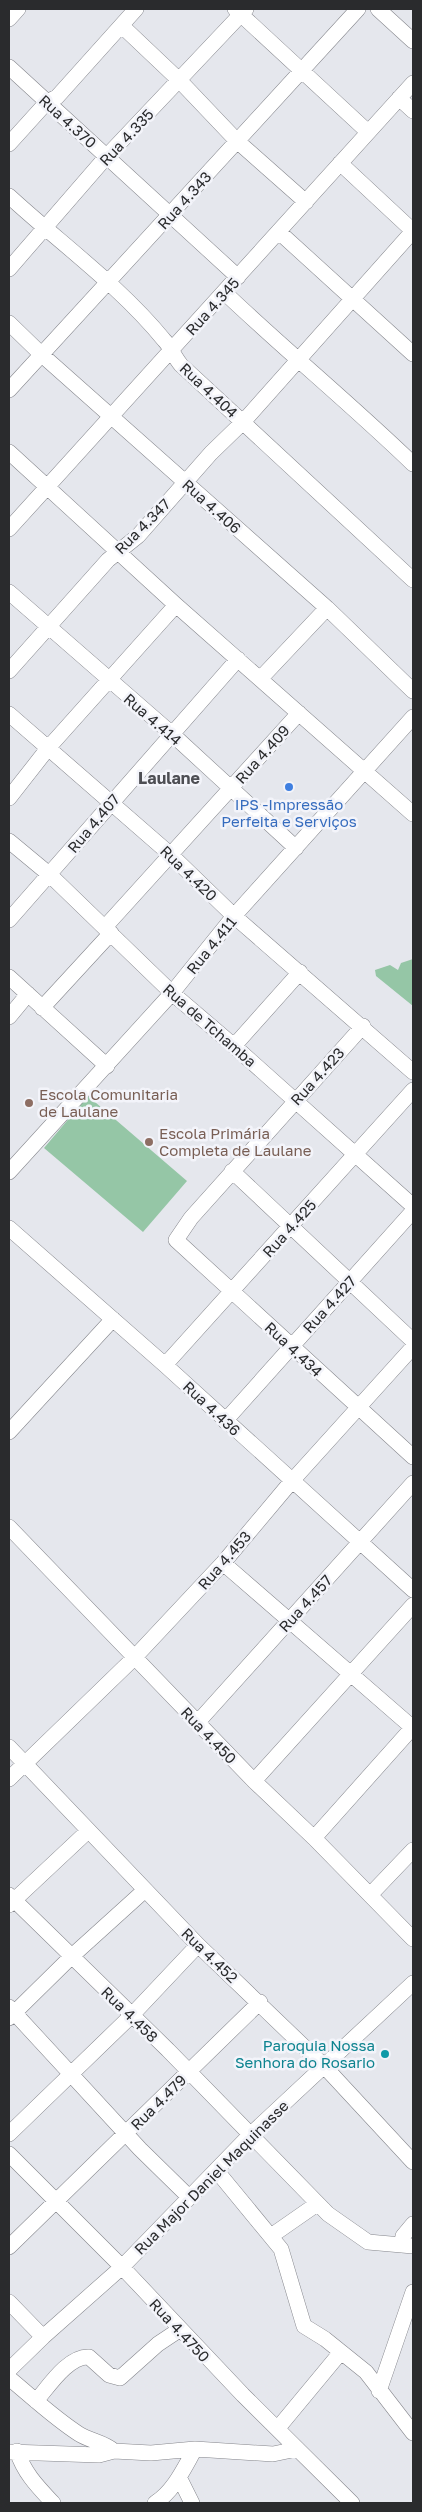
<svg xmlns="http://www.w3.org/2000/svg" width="422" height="2512" viewBox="0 0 422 2512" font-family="'Golos Text',sans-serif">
	<rect width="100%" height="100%" fill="#e5e7ed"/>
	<path fill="#95c6a6" d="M413 959V1006L376 976 375 970 390 965 398 970 401 963Z
		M88 1096 187 1181 143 1232 44 1148Z"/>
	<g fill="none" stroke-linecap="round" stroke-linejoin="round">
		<defs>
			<path id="minor" d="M235 9 368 132
				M378 9 413 41
				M9 19 18 9
				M122 26 179 80 237 141 306 202
				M9 67 238 277
				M399 98 413 111
				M9 144 47 102 57 97 136 9
				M340 163 413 231
				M9 196C60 243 120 286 164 340 171 347 174 357 181 365L413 580
				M279 232 413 354
				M9 269 107 156 246 9
				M224 292C286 351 352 405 413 464
				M9 323 42 355 327 608 413 691
				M9 390 358 9
				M9 452 176 605 413 814
				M9 529 413 83
				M9 592 172 734 296 848
				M9 671 108 560 138 536 211 453 243 422 413 231
				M260 679 327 608
				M9 714 171 855 234 916 413 1072
				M9 798 49 747 176 605
				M9 841 50 875 172 993 234 1046 413 1206
				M9 920 238 659
				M105 927 299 713
				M9 977 107 1066
				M42 1008 111 933
				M9 1017 28 994
				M363 1026 191 1218 176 1240 413 1457
				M234 1046 300 972
				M232 1171 413 1341
				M9 1172 172 993 234 916 413 717
				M9 1228 165 1365 413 1590
				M165 1365 413 1090
				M225 1421 413 1211
				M9 1432 113 1319
				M9 1527 254 1781 314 1838 413 1939
				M223 1563 413 1728
				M197 1723 413 1483
				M9 1747 198 1945 324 2066 413 2162
				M9 1779 134 1658 223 1563 291 1482 413 1347
				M254 1781 413 1605
				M314 1838 413 1727
				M9 1895 168 2050 328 2214 368 2242 413 2246
				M370 1895 413 1850
				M9 1905 88 1831
				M9 2007 140 2149 189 2197
				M9 2018 72 1956 145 1890
				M9 2134 131 2016 198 1945
				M9 2154 122 2267 243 2395 352 2503
				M216 2170 281 2249 304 2326 325 2339 366 2372 413 2433
				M271 2236 317 2204
				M402 2244 403 2236 413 2224
				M9 2247 260 2002
				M9 2302 43 2337
				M9 2370 43 2337 122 2267 249 2136 413 1983
				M9 2378C32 2397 54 2418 79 2434 90 2441 104 2442 114 2451
				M379 2391 413 2292
				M36 2401C49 2386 68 2356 89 2357L109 2375 120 2378 158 2344 179 2330
				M278 2428 341 2352
				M17 2451C24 2473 38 2487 53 2503
				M9 2452 99 2455 114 2451 151 2453 195 2449 273 2454 297 2449
				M179 2477 192 2503
				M155 2503C174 2491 184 2468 195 2449"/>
		</defs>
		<use href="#minor" stroke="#85868c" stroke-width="16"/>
		<use href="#minor" stroke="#fff" stroke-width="15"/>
	</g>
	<circle fill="#3f7fe0" stroke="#f3f4fa" stroke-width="2" cx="289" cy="787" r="5"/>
	<g fill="#8d6e63" stroke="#f3f4fa" stroke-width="2">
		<circle cx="29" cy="1103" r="5"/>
		<circle cx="149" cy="1142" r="5"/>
	</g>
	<circle fill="#0f9aa8" stroke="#f3f4fa" stroke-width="2" cx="385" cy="2054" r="5"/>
	<g text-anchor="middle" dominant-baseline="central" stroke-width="5" stroke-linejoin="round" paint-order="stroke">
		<g font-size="15" fill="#2a2b2d" stroke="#f3f4fa">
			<text transform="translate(68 121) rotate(42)">Rua 4.370</text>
			<text transform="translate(126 137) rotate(-47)">Rua 4.335</text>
			<text transform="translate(184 200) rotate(-48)">Rua 4.343</text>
			<text transform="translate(212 306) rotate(-48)">Rua 4.345</text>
			<text transform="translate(209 390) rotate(43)">Rua 4.404</text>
			<text transform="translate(212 506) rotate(42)">Rua 4.406</text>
			<text transform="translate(142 526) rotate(-45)">Rua 4.347</text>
			<text transform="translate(153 719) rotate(41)">Rua 4.414</text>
			<text transform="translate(262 754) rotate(-48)">Rua 4.409</text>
			<text transform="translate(93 823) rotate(-50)">Rua 4.407</text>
			<text transform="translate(189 873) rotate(44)">Rua 4.420</text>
			<text transform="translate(211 945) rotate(-51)">Rua 4.411</text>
			<text transform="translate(210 1025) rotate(41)">Rua de Tchamba</text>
			<text transform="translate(317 1076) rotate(-48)">Rua 4.423</text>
			<text transform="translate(289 1228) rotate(-48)">Rua 4.425</text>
			<text transform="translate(329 1304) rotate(-48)">Rua 4.427</text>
			<text transform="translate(294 1349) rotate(43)">Rua 4.434</text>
			<text transform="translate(212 1408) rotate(43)">Rua 4.436</text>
			<text transform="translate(224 1560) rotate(-49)">Rua 4.453</text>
			<text transform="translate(305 1603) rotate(-48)">Rua 4.457</text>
			<text transform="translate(209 1735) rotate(46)">Rua 4.450</text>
			<text transform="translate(210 1955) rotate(44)">Rua 4.452</text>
			<text transform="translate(130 2014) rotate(44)">Rua 4.458</text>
			<text transform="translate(158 2102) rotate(-45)">Rua 4.479</text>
			<text transform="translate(211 2177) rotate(-45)">Rua Major Daniel Maquinasse</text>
			<text transform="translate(180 2330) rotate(47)">Rua 4.4750</text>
		</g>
		<g font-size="15" fill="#366cbe" stroke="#f3f4fa">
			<text x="289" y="804">IPS -Impressão<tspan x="289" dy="17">Perfeita e Serviços</tspan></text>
		</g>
		<g font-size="15" fill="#785e54" stroke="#f3f4fa" text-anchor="start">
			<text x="39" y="1094">Escola Comunitaria<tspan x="39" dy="17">de Laulane</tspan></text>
			<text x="159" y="1133">Escola Primária<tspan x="159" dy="17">Completa de Laulane</tspan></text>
		</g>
		<g font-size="15" fill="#0d838f" stroke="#f3f4fa" text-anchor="end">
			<text x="375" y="2045">Paroquia Nossa<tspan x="375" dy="17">Senhora do Rosario</tspan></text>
		</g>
		<g font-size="16" font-weight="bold" fill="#4d4e53" stroke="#f3f4fa">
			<text x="169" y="778">Laulane</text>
		</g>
	</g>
	<rect width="422" height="2512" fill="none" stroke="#2a2b2d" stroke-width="20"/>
</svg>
